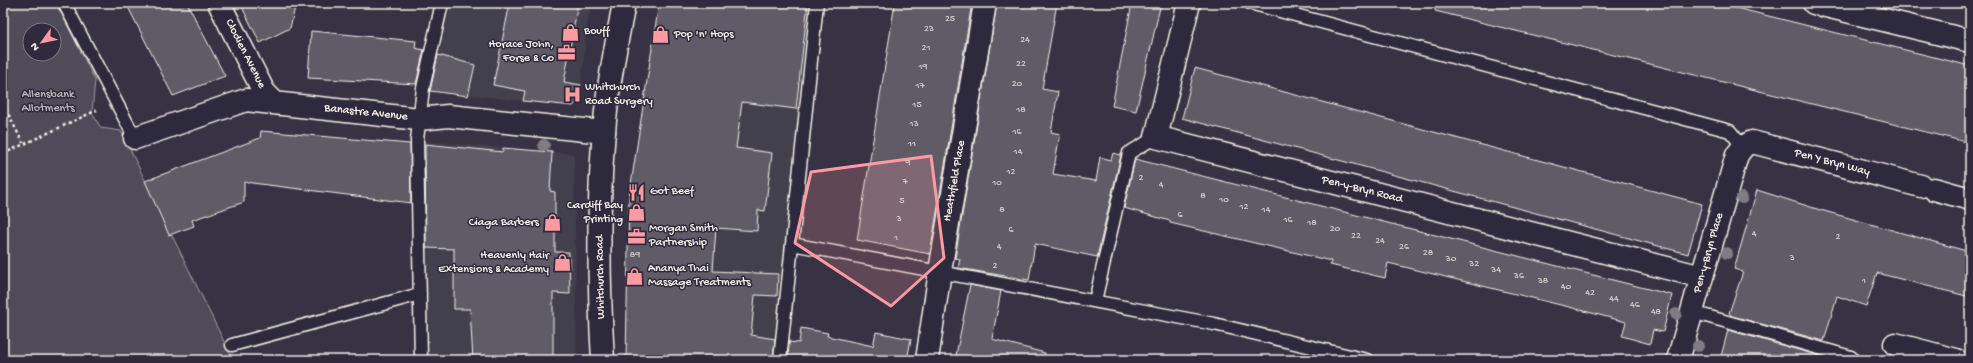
<svg xmlns="http://www.w3.org/2000/svg" width="1973" height="363" viewBox="0 0 1973 363" font-family="'Gochi Hand',sans-serif">
	<rect width="100%" height="100%" fill="#373244"/>
	<filter id="ink" filterUnits="userSpaceOnUse"><feTurbulence type="fractalNoise" baseFrequency=".025" numOctaves="2"/><feDisplacementMap in="SourceGraphic" scale="8" xChannelSelector="R" yChannelSelector="G"/><feConvolveMatrix kernelMatrix="1 2 1 2 8 2 1 2 1" color-interpolation-filters="sRGB"/></filter>
	<g filter="url(#ink)">
		<path fill="#433f4e" d="M449 3H592L587 25 580 100 573 106 430 91Z
			M659 3H811L774 360H626L627 286 639 128Z
			M424 141 574 154 577 360H428Z"/>
		<path fill="#504b59" stroke="#a29ea0" fill-rule="evenodd" d="M3 3H56L95 80 92 113 101 128 121 131 233 360H3ZM30 30H54V54H30Z"/>
		<path fill="#5f5c67" stroke="#f4f1e8" d="M126 3H187L225 76 173 96Z
			M240 3H296L290 28 260 43Z
			M510 3H578L564 82 581 85 580 100 573 106 523 101 525 91 493 85Z
			M659 3H808L796 109 742 102 736 148 772 153 765 211 758 210 757 231 716 228 713 271 778 274 777 296 755 295 751 335 775 339 773 360H626L629 197Z
			M895 3H972L930 254 857 240Z
			M997 3H1057L1042 89 1058 92 1051 132 1060 134 1053 174 1096 181 1100 157 1111 160 1113 153 1121 155 1097 257 1035 244 1029 280 958 268 960 259 955 258Z
			M1132 3H1161L1136 111 1112 106Z
			M1436 3H1716L1970 66V143L1435 11Z
			M311 31 416 41 415 48 424 50 416 84 308 78Z
			M438 55 475 65 468 96 430 91Z
			M1195 68 1702 204 1688 254 1182 118Z
			M261 131 410 144 411 203 244 182V202L192 220 194 226 169 235 145 181 260 138Z
			M425 144 503 152V148L552 152 550 191 555 192V252H569L570 294 553 293V360H473L470 309H454V249L426 248Z
			M1135 159 1672 295 1663 332 1653 330 1650 344 1622 336 1626 322 1573 308 1388 263 1385 278 1330 265 1331 261 1170 223V221L1124 208Z
			M1757 190 1817 209 1970 252V297L1877 273 1866 306 1837 296 1824 341 1732 316 1729 313 1743 272 1734 269Z
			M970 285 1001 291 992 339 1045 353 1044 360H955Z
			M801 328 828 333 827 336 873 346 876 332 911 339 907 360H788L789 342 799 343Z
			M1728 330 1820 356 1818 360H1720Z"/>
		<g fill="none" stroke-linecap="round" stroke-linejoin="round">
			<defs>
				<path id="service" d="M64 3 135 138
					M1250 3 1730 131 1743 147
					M792 244 1214 324 1367 360
					M1095 301 1129 153 1156 137
					M1692 312 1851 357 1850 360
					M232 345 420 294
					M421 360 417 140 423 88 442 3
					M780 360 817 3"/>
				<path id="minor" d="M219 3 264 92 275 103
					M1189 3 1156 137 1702 277
					M1814 3 1970 41
					M135 138 246 100 419 119 448 116 604 132
					M1934 189 1970 199
					M1895 344 1956 360
					M927 360 940 271 985 3
					M1678 360 1737 155 1743 147 1752 142 1921 186"/>
				<path id="primary" d="M603 360C598 275 597 187 607 102 611 69 618 36 624 3"/>
			</defs>
			<use href="#service" stroke="#f4f1e8" stroke-width="15"/>
			<use href="#minor" stroke="#f4f1e8" stroke-width="25"/>
			<use href="#primary" stroke="#f4f1e8" stroke-width="25"/>
			<path stroke="#f4f1e8" stroke-width="2.5" stroke-dasharray="3 3" stroke-linecap="butt" d="M3 104 23 143
				M3 154 97 110"/>
			<use href="#service" stroke="#2f2a3d" stroke-width="12"/>
			<use href="#minor" stroke="#2f2a3d" stroke-width="22"/>
			<use href="#primary" stroke="#2f2a3d" stroke-width="22"/>
		</g>
		<g fill="#807b83">
			<circle cx="544" cy="145" r="6"/>
			<circle cx="1742" cy="198" r="6"/>
			<circle cx="1727" cy="253" r="6"/>
			<circle cx="1676" cy="314" r="6"/>
			<circle cx="1698" cy="346" r="6"/>
		</g>
	</g>
	<path fill="#ff9aa2" fill-opacity="0.2" stroke="#ff9aa2" stroke-width="3" stroke-linejoin="round" d="M931 156 944 258 891 306 795 243 811 172Z"/>
	<defs>
		<symbol id="shop-bare" viewBox="-9 -9 18 18"><path d="M-5-2.5h2.3a2.7 3.5 0 0 1 5.4 0H5L5.5 6h-11ZM-1.5-2.5h3a1.5 2.3 0 0 0-3 0Z" fill="#ff9aa2" stroke="#2f2a3d" stroke-width="2.5" paint-order="stroke"/></symbol>
		<symbol id="office-bare" viewBox="-9 -9 18 18"><path d="M-6-3h4V-5.5h4V-3h4V5H-6ZM-1-4.5V-3h2v-1.5ZM-6 0V1H6V0Z" fill="#ff9aa2" stroke="#2f2a3d" stroke-width="2.5" paint-order="stroke"/></symbol>
		<symbol id="hospital-bare" viewBox="-9 -9 18 18"><path d="M-5-5h3v3.5h4V-5h3V5h-3V1.5h-4V5h-3Z" fill="#ff9aa2" stroke="#2f2a3d" stroke-width="2.5" paint-order="stroke"/></symbol>
		<symbol id="restaurant-bare" viewBox="-9 -9 18 18"><path d="M-5-6h1v4h1v-4h1v4h1v-4h1v5L-1.5 .5V6h-2V.5L-5-1ZM5-6V6H3V1.5H1.5Q1.5-4 5-6Z" fill="#ff9aa2" stroke="#2f2a3d" stroke-width="2.5" paint-order="stroke"/></symbol>
	</defs>
	<g fill-rule="evenodd">
		<use href="#shop-bare" x="558" y="20" width="25" height="25"/>
		<use href="#shop-bare" x="648" y="22" width="25" height="25"/>
		<use href="#office-bare" x="554" y="40" width="25" height="25"/>
		<use href="#hospital-bare" x="560" y="82" width="25" height="25"/>
		<use href="#restaurant-bare" x="624" y="180" width="25" height="25"/>
		<use href="#shop-bare" x="624" y="200" width="25" height="25"/>
		<use href="#shop-bare" x="540" y="210" width="25" height="25"/>
		<use href="#office-bare" x="624" y="224" width="25" height="25"/>
		<use href="#shop-bare" x="550" y="250" width="25" height="25"/>
		<use href="#shop-bare" x="622" y="264" width="25" height="25"/>
	</g>
	<g text-anchor="middle" dominant-baseline="central" stroke-width="3" stroke-linejoin="round" paint-order="stroke">
		<g font-size="10" fill="#cfccc8">
			<text x="950" y="19">25</text>
			<text x="929" y="29">23</text>
			<text x="1025" y="40">24</text>
			<text x="926" y="48">21</text>
			<text x="1021" y="64">22</text>
			<text x="923" y="67">19</text>
			<text x="1017" y="84">20</text>
			<text x="920" y="86">17</text>
			<text x="917" y="105">15</text>
			<text x="1021" y="110">18</text>
			<text x="914" y="124">13</text>
			<text x="1017" y="132">16</text>
			<text x="912" y="144">11</text>
			<text x="1018" y="152">14</text>
			<text x="908" y="163">9</text>
			<text x="1011" y="172">12</text>
			<text x="1141" y="178">2</text>
			<text x="905" y="182">7</text>
			<text x="997" y="183">10</text>
			<text x="1161" y="185">4</text>
			<text x="1203" y="196">8</text>
			<text x="1224" y="200">10</text>
			<text x="902" y="201">5</text>
			<text x="1244" y="207">12</text>
			<text x="1002" y="210">8</text>
			<text x="1266" y="210">14</text>
			<text x="1180" y="215">6</text>
			<text x="899" y="219">3</text>
			<text x="1288" y="220">16</text>
			<text x="1312" y="223">18</text>
			<text x="1335" y="229">20</text>
			<text x="1011" y="230">6</text>
			<text x="1754" y="234">4</text>
			<text x="1356" y="236">22</text>
			<text x="1838" y="237">2</text>
			<text x="896" y="238">1</text>
			<text x="1380" y="241">24</text>
			<text x="999" y="247">4</text>
			<text x="1404" y="247">26</text>
			<text x="1428" y="253">28</text>
			<text x="635" y="255">89</text>
			<text x="1792" y="258">3</text>
			<text x="1451" y="259">30</text>
			<text x="1474" y="264">32</text>
			<text x="995" y="266">2</text>
			<text x="1496" y="270">34</text>
			<text x="1519" y="276">36</text>
			<text x="1543" y="281">38</text>
			<text x="1864" y="281">1</text>
			<text x="1566" y="287">40</text>
			<text x="1590" y="293">42</text>
			<text x="1614" y="299">44</text>
			<text x="1635" y="305">46</text>
			<text x="1656" y="312">48</text>
		</g>
		<g font-size="12" fill="#f4f1e8" stroke="#2f2a3d" text-anchor="start">
			<text x="584" y="32">Bouff</text>
			<text x="674" y="35">Pop 'n' Hops</text>
			<text x="554" y="45" text-anchor="end">Horace John,<tspan x="554" dy="14">Forse &amp; Co</tspan></text>
			<text x="585" y="88">Whitchurch<tspan x="585" dy="14">Road Surgery</tspan></text>
			<text x="650" y="192">Got Beef</text>
			<text x="623" y="206" text-anchor="end">Cardiff Bay<tspan x="623" dy="14">Printing</tspan></text>
			<text x="539" y="223" text-anchor="end">Ciaga Barbers</text>
			<text x="649" y="229">Morgan Smith<tspan x="649" dy="14">Partnership</tspan></text>
			<text x="549" y="256" text-anchor="end">Heavenly Hair<tspan x="549" dy="14">Extensions &amp; Academy</tspan></text>
			<text x="648" y="269">Ananya Thai<tspan x="648" dy="14">Massage Treatments</tspan></text>
		</g>
		<g font-size="12" fill="#f4f1e8" stroke="#2f2a3d">
			<text transform="translate(245 54) rotate(63)">Clodien Avenue</text>
			<text transform="translate(366 113) rotate(6)">Banastre Avenue</text>
			<text transform="translate(1832 163) rotate(15)">Pen Y Bryn Way</text>
			<text transform="translate(955 181) rotate(-80)">Heathfield Place</text>
			<text transform="translate(1362 190) rotate(14)">Pen-y-Bryn Road</text>
			<text transform="translate(1709 253) rotate(-74)">Pen-y-Bryn Place</text>
			<text transform="translate(601 277) rotate(-91)">Whitchurch Road</text>
		</g>
		<g font-size="12" fill="#bbb7b6" stroke="#2f2a3d">
			<text x="48" y="95">Allensbank<tspan x="48" dy="14">Allotments</tspan></text>
		</g>
	</g>
	<rect width="1973" height="363" fill="none" stroke="#2f2a3d" stroke-width="16"/>
	<rect x="8" y="8" width="1957" height="347" fill="none" stroke="#f4f1e8" stroke-width="1.5" filter="url(#ink)"/>
	<g transform="translate(42 42) rotate(237)"><circle r="19" fill="#2f2a3d" stroke="#7e7a81"/>
	<path d="M0-3L7 15L0 10L-7 15Z" fill="#ff9aa2"/>
	<text y="-6" font-size="11" font-weight="bold" text-anchor="middle" fill="#f4f1e8">N</text>
	</g>
</svg>
